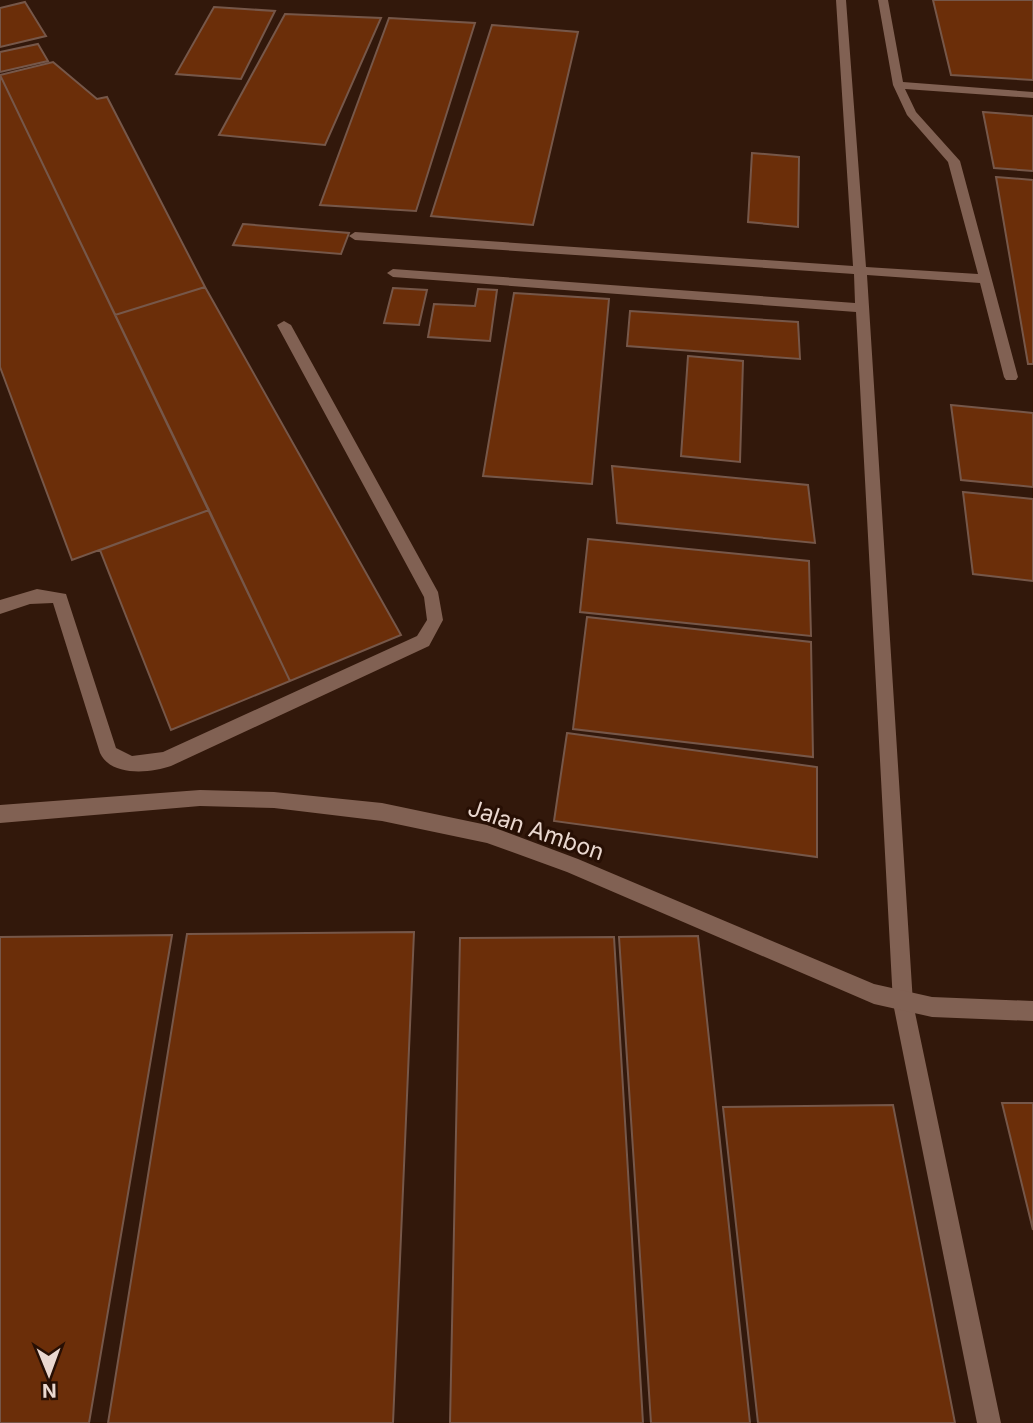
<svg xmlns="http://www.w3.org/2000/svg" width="1033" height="1423" viewBox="0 0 1033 1423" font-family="Inter,sans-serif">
	<rect width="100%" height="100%" fill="#32180b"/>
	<path fill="#6b2e09" stroke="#765749" stroke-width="2" d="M933 0H1033V80L951 75Z
		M25 2 46 36 0 47V8Z
		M214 7 275 11 241 79 176 74Z
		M285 14 381 18 325 145 219 135Z
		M389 18 475 23 416 211 320 205Z
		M492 25 578 32 533 225 431 216Z
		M38 44 48 61 0 72V52Z
		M53 62 97 99 107 97 205 287 115 315 0 75Z
		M0 75 209 510 72 560 0 367Z
		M983 112 1033 116V171L994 168Z
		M752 153 799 157 798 227 748 222Z
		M996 177 1033 180V364H1028Z
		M243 224 349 233 341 254 233 245Z
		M205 287 401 635 290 681 115 315Z
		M393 288 427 290 419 325 384 323Z
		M478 289 497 290 490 341 428 337 434 304 475 306Z
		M514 293 609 299 592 484 483 476Z
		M630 311 798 322 800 359 627 346Z
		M688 356 743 361 740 462 681 456Z
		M951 405 1033 413V487L961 480Z
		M612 466 808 485 815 543 617 523Z
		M963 492 1033 499V581L973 574Z
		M209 510 290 681 171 730 100 550Z
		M588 539 809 561 811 636 580 612Z
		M587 617 811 642 813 757 573 729Z
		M567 733 817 767V857L554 821Z
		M414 932 393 1423H108L187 934Z
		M172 935 89 1423H0V937Z
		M698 936 750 1423H651L619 937Z
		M614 937 643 1423H450L460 938Z
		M1002 1103H1033V1230Z
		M893 1105 955 1423H758L723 1107Z"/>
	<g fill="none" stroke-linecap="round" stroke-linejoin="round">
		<path fill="#816153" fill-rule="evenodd" d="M836 0H846L866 267 978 274 948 162 907 115 893 85 878 0H888L903 82 1033 92V98L905 89 916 112 960 161 1018 377 1016 380H1006L1004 377 980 283 867 275 913 1003 1001 1423H977L893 1003 856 312 393 277 387 273 393 269 855 303 854 274 355 240 349 236 355 232 853 266Z
			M284 321 291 325 438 592 443 620 429 646 171 766C151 773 111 777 100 753L53 603 30 604 0 614V600L37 589 66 594 116 748 132 756 163 752 417 636 427 620 424 597 277 325Z"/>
		<path fill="#816153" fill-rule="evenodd" d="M200 790 274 792 382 803 487 825 578 859 874 984 932 997 1033 1001V1021L932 1017 874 1004 567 872 487 843 382 821 274 808 200 806 0 823V805Z"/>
	</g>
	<g text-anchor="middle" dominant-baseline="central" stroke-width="6" stroke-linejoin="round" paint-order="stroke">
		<g font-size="23" fill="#ead8d0" stroke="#270f04">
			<text transform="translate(536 830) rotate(19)">Jalan Ambon</text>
		</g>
	</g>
	<g transform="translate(49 1374) rotate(179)" stroke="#270f04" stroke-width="5" paint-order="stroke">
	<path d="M0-5L12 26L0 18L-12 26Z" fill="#ead8d0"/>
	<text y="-10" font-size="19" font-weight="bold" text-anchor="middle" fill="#ead8d0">N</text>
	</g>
</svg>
